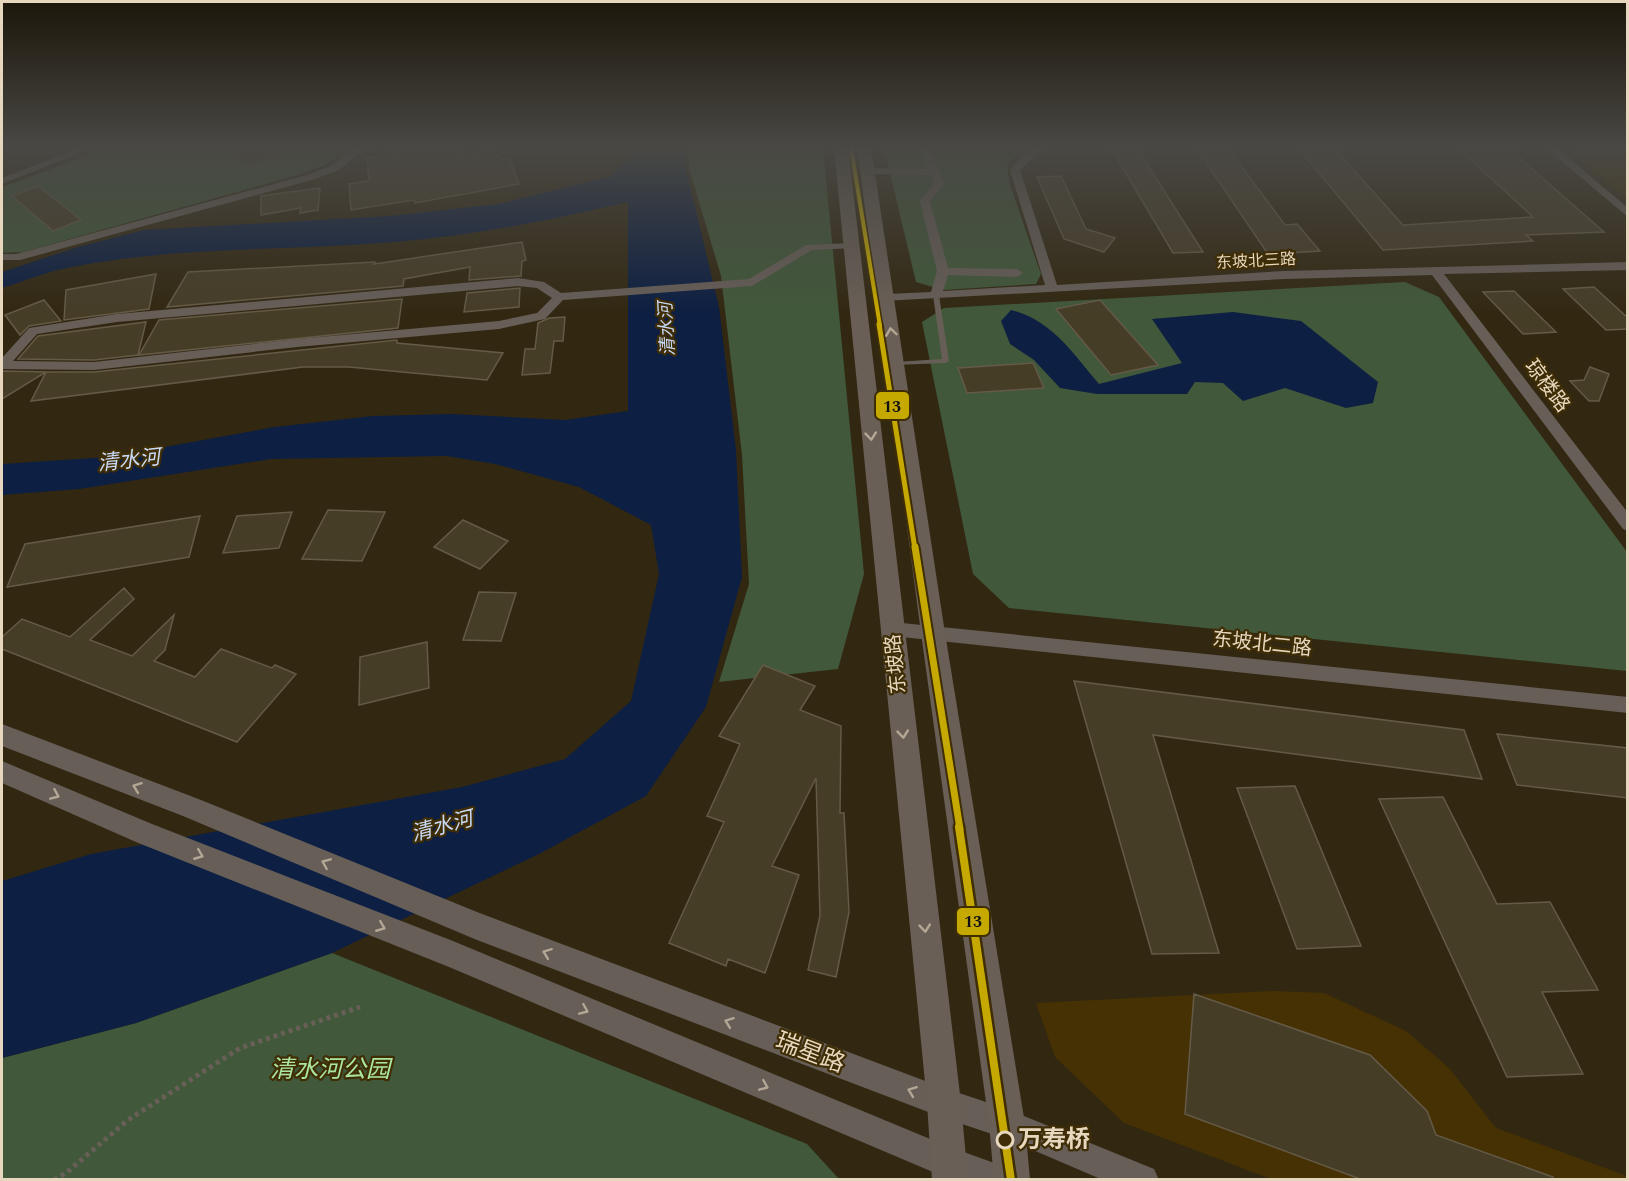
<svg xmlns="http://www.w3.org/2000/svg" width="1629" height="1181" viewBox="0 0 1629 1181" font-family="Spectral,'Noto Sans SC',serif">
	<rect width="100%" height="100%" fill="#322812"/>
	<path fill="#453103" d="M1627 149V198L1568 150Z
		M1274 991 1324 993 1406 1031 1449 1068 1496 1128 1627 1176V1179H1271L1124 1123 1055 1057 1036 1003Z"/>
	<path fill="#41583a" d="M107 148H350L325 165 298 175 23 252 2 253V187Z
		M689 148H823L864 574 838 669 719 682 749 584 742 455 721 276 689 168Z
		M884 148H1028L1012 159 1007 166 1010 185 1041 274 1036 284 943 290 916 282Z
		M1405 282 1439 297 1627 552V671L1009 608 973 574 922 322 944 308Z
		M332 953 807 1144 839 1179 2 1180V1058L136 1023Z"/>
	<path fill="#0d1f42" d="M639 148H686V169L719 307 736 450 742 577 706 707 646 796 539 854 332 953 136 1023 2 1058V881L91 854 462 787 565 759 631 701 659 574 651 525 579 487 495 464 446 456 271 459 79 489 2 495V464L109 457 275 427 373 416 451 414 565 420 628 411V202C551 220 473 236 394 242 285 251 174 246 67 268 45 272 23 282 2 288V272L78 247 144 230 389 216 498 204 611 176Z
		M1011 310C1052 320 1073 354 1099 384L1182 363 1152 319 1233 312 1301 321 1378 382 1373 403 1346 408 1285 388 1243 401 1223 383 1195 382 1187 394H1097L1060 388 1034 360 1010 344 1001 321Z"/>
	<path fill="#463d27" stroke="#645a47" stroke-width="1.5" d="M223 148H296V149L249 167Z
		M390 148H463L464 156 493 149 501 160 509 158 519 184 415 203 414 200 351 210 349 184 369 181 367 158 394 154Z
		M1111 148H1137L1203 252 1173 253Z
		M1196 148H1228L1285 225 1297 224 1320 251 1268 254Z
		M1298 148H1334L1403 225 1533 217 1458 148H1513V152L1604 232 1526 235 1533 241 1383 250Z
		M1061 176 1086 229 1115 238 1104 252 1064 239 1037 177Z
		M38 186 81 220 53 231 12 196Z
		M320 188 318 210 300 213 301 208 261 215V196Z
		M522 242 526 260 522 261 521 276 469 280 470 267 404 279 403 286 167 307 188 272 375 262 374 264Z
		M156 274 149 309 64 320 66 290Z
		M1594 287 1628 318V329L1606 330 1563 289Z
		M520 288 519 307 464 312 467 293Z
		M1514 291 1556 332 1523 334 1483 292Z
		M402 299 398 328 139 355 159 320Z
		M44 300 61 321 29 326 20 335 5 315Z
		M1100 300 1158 365 1111 375 1056 309Z
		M565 317 563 341H554L550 373 522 375 525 349H535L538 323 549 318Z
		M146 322 138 355 94 360 18 359 38 336Z
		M397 340V343L503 353 487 380 349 367H303L31 401 46 372H94Z
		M1033 363 1044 388 967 393 958 368Z
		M1590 367 1609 374 1599 401H1589L1570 381 1584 380Z
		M2 371 46 372 2 399Z
		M328 510 385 512 362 561 302 559Z
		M292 512 279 548 223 553 237 516Z
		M200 516 189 557 7 587 25 544Z
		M463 520 508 541 480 569 434 547Z
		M124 588 134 599 90 640 132 656 174 615 165 650 154 661 195 677 221 649 272 668 275 665 296 674 237 742 2 649V637L22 619 70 637Z
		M479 592 516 593 501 641 463 640Z
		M427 642 429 688 359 705 360 657Z
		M763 665 815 686 800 710 841 726 840 813H844L849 912 836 977 808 970 820 916 816 778 772 866 799 875 765 973 728 959 726 966 669 943 724 822 707 816 740 744 719 736Z
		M1074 681 1464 730 1482 779 1153 735 1219 953 1152 954Z
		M1497 734 1628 748V798L1517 785Z
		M1295 786 1361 946 1297 949 1237 788Z
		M1443 797 1497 904 1550 902 1598 990 1542 992 1583 1074 1507 1077 1379 799Z
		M1194 994 1370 1055 1427 1111 1436 1135 1553 1177V1179H1360L1185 1114Z"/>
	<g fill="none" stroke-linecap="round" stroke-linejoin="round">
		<path stroke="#686057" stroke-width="5" stroke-dasharray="4 4" stroke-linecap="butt" d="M54 1180 66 1173 128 1120 240 1048 360 1007"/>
		<path fill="#675e58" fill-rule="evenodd" d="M936 293 939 295 949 361 946 363 894 365V363L896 362 942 359 933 295Z"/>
		<path fill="#675e58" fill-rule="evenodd" d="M80 148H93L2 184V178Z
			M359 148H374L358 154 339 170 315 179 20 260H2V254H16L307 175 331 166 350 150Z
			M921 148H931L944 184 930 201 948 268 1017 269 1023 273 1017 277 948 275 943 291 1045 285 1010 170C1019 158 1028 147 1044 148L1020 170 1057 285 1284 271 1628 262V270L1444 274 1628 513V531L1623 529 1432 275 1284 279 883 301V295L887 294 931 292 937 271 920 201 934 184 931 175 867 174 862 171 867 168 928 169Z
			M1546 148H1557L1628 208V217Z
			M851 243 857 246 855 248 812 250 752 286 563 300 545 319 499 329 297 347 94 370 2 369V358L29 328 117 314 518 278 544 282 561 293 749 279 806 245ZM518 286 537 288 552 298 537 313 499 321 297 339 94 362 13 361 37 334 117 322Z
			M892 622 1628 697V713L892 636 886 634 883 629 886 624Z"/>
		<path fill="#675e58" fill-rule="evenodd" d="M2 724 201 800 477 912 944 1088 1007 1109 1154 1169 1159 1180H1103L1007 1139 944 1118 477 940 183 816 2 746Z
			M2 761 152 824 453 941 947 1146 1011 1169 1016 1180 947 1178 449 967 136 842 2 783Z"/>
		<path fill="#695f56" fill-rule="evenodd" d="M834 148H848L961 1103 968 1180H932L927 1103Z
			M857 148H871L945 633 1025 1124 1030 1180H994L989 1124 921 633Z"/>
		<defs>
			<path id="metro-1-far3" d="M851 148 880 326"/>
			<path id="metro-1-far2" d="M879 324 915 549"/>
			<path id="metro-1-far1" d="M915 547 960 829"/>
			<path id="metro-1" d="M959 827 1011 1180"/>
		</defs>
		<use href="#metro-1-far3" stroke="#3f2d05" stroke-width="7"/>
		<use href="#metro-1-far2" stroke="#3f2d05" stroke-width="9"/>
		<use href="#metro-1-far1" stroke="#3f2d05" stroke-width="11"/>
		<use href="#metro-1" stroke="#3f2d05" stroke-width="13"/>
		<use href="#metro-1-far3" stroke="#c5a900" stroke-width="4"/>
		<use href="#metro-1-far2" stroke="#c5a900" stroke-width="5"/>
		<use href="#metro-1-far1" stroke="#c5a900" stroke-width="7"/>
		<use href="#metro-1" stroke="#c5a900" stroke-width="8"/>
	</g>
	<defs><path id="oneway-chevron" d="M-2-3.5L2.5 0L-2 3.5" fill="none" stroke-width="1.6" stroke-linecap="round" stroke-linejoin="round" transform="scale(1.5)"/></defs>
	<g stroke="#b4a794">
		<use href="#oneway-chevron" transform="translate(891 332) rotate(-98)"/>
		<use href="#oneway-chevron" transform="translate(871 436) rotate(84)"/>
		<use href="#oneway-chevron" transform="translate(903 734) rotate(84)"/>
		<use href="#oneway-chevron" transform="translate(925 928) rotate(84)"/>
	</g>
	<g stroke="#b3a795">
		<use href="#oneway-chevron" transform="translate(137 787) rotate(-159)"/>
		<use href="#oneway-chevron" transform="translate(55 795) rotate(23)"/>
		<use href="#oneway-chevron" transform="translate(199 855) rotate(22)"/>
		<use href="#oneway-chevron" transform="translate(326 863) rotate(-157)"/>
		<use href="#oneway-chevron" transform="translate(381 927) rotate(22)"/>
		<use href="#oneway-chevron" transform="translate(547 953) rotate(-159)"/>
		<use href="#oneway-chevron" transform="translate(584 1010) rotate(23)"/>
		<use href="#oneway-chevron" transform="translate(729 1022) rotate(-159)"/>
		<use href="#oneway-chevron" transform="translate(764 1086) rotate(23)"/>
		<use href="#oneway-chevron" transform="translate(912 1091) rotate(-159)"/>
	</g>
	<linearGradient id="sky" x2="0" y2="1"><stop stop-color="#1c160a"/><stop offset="0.47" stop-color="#494844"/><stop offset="1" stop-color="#494844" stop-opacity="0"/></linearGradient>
	<rect width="1629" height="313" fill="url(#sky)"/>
	<circle fill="#3f2d05" stroke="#e6d7be" stroke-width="3" cx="1005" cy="1140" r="8"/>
	<g text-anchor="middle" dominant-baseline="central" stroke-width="4.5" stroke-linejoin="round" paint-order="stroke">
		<g font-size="16" fill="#e6d7be" stroke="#3f2d05">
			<text transform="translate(1256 261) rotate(-3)">东坡北三路</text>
		</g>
		<g font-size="18" font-style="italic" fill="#c9daf7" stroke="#3f2d05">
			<text transform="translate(667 329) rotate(-93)">清水河</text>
		</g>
		<g font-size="20" fill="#e6d7be" stroke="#3f2d05">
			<text transform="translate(1547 386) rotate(53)">琼楼路</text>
			<text transform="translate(1262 644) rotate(6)">东坡北二路</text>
			<text transform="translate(896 664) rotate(-96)">东坡路</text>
		</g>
		<g font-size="21" font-style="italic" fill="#c9daf7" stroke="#3f2d05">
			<text transform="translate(129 461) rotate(-6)">清水河</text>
			<text transform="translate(442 827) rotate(-15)">清水河</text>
		</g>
		<g font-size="24" fill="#e6d7be" stroke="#3f2d05">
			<text transform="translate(810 1053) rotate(21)">瑞星路</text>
		</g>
		<g font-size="24" font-style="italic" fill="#aae6a2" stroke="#3f2d05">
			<text x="330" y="1070">清水河公园</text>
		</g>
		<g font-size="24" font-weight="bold" fill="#e6d7be" stroke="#3f2d05" text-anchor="start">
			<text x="1018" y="1140">万寿桥</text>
		</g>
	</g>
	<g stroke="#3f2d05" stroke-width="2">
		<rect x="875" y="391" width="35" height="29" rx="6" fill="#c5a900"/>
		<rect x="956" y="907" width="34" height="29" rx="6" fill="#c5a900"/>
	</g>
	<g font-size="16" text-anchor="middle" font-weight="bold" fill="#111">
		<text x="892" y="412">13</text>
		<text x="973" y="927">13</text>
	</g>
	<rect width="1629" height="1181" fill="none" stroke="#e6d7be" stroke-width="6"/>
</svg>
